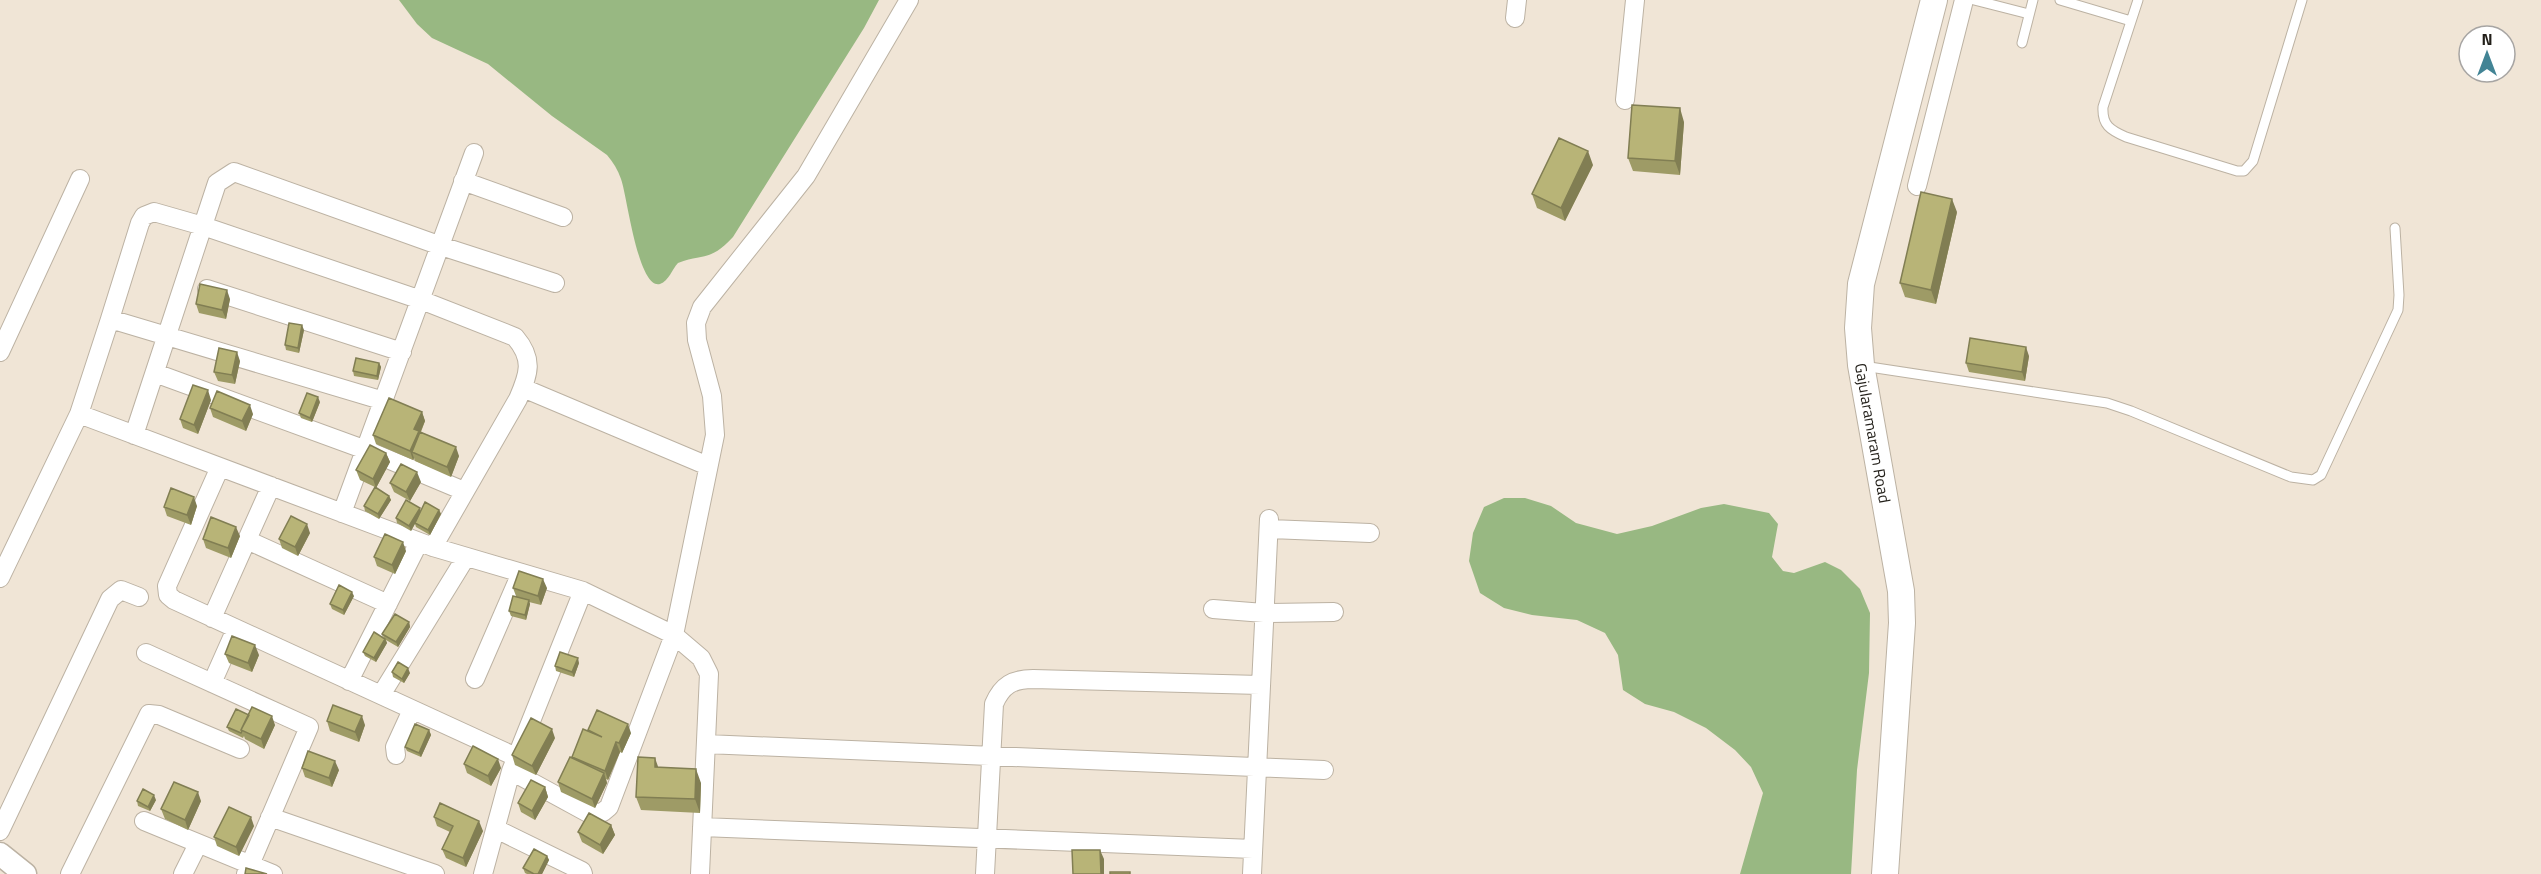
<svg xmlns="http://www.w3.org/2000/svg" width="2541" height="874" viewBox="0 0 2541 874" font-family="'Titillium Web',sans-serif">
	<rect width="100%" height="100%" fill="#f0e5d6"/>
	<path fill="#98b882" d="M399 0H879L864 28 733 237C710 262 704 253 678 263 672 269 669 281 660 284 638 290 627 195 621 179 618 170 613 162 607 155L552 116 488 64 432 38 417 24Z
		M1504 498H1525L1551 506 1576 523 1617 534 1652 526 1701 508 1724 504 1769 513 1778 524 1772 557 1783 571 1794 573 1825 562 1841 570 1860 589 1870 613 1869 673 1857 770 1851 874H1740L1763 793 1751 767 1735 750 1706 728 1674 712 1645 704 1623 690 1618 655 1605 633 1577 620 1532 615 1504 608 1480 593 1469 561 1473 533 1484 507Z"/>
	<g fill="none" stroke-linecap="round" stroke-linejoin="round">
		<defs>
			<path id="service" d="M1974 0 2029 14
				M2060 0 2131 21
				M2138 0 2103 107C2102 125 2110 130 2126 137L2237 171H2244L2253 161 2302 0
				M2022 43 2033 0
				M1863 366 2107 403 2131 411 2291 477 2313 480 2321 475 2398 310 2399 295 2395 228"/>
			<path id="minor" d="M1515 18 1517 0
				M1625 100 1635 0
				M463 181 563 217
				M1917 186 1964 0
				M207 289 402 352
				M110 319 140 223 144 216 154 212 203 226 421 300 515 337C534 359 529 374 518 399L433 547
				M0 352 80 179
				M155 373 366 450 464 491
				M523 388 708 466
				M79 414 433 547 583 591 674 635 701 658 709 674 700 874
				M134 435 217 183 234 172 441 246 555 283
				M220 467 167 586 168 595 174 600 516 757
				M342 513 474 153
				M1269 529 1370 533
				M247 540 388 604
				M0 578 79 414 110 319 384 401
				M1213 609 1264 613 1334 612
				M212 618 271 486
				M146 653 309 727 246 874
				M475 679 521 573
				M349 681 419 542
				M212 683 236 629
				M381 695 466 557
				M706 744 1324 770
				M396 755 395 747 412 710
				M511 771 590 814 603 812 609 807 674 635 715 435 712 396 697 340 696 323 702 307 806 176 909 0
				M270 817 435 874
				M144 821 273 874
				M702 827 1253 849
				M496 829 582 871 583 874
				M0 831 110 599 121 590 139 597
				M70 874 149 714 159 715 240 749
				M183 874 198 844
				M483 874 511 771 583 591
				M985 874 994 704C1002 685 1013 679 1033 679L1260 685
				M1252 874 1269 519"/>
			<path id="tertiary" d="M0 854 25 874"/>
			<path id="secondary" d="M1885 874 1902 623 1901 591 1861 365 1858 328 1861 284 1934 0"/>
		</defs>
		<use href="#service" stroke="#bcb2a3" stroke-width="11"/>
		<use href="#minor" stroke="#bcb2a3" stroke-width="20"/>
		<use href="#tertiary" stroke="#bcb2a3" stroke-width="25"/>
		<use href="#secondary" stroke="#bcb2a3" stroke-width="28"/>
		<use href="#service" stroke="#fff" stroke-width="9"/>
		<use href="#minor" stroke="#fff" stroke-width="18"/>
		<use href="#tertiary" stroke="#fff" stroke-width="22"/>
		<use href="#secondary" stroke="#fff" stroke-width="26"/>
	</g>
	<path fill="#9e9b66" d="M1684 122 1680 175 1633 171 1628 158Z
		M1593 165 1565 221 1537 208 1532 194Z
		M1957 212 1936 304 1905 297 1900 283Z
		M230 299 226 319 199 313 196 304Z
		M304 330 299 353 286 350 285 345Z
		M2029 356 2025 381 1969 372 1966 363Z
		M240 361 235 384 218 381 214 372Z
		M379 363 381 367 378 380 354 376 353 371Z
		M211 400 198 434 183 428 180 419Z
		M320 402 312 422 301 418 299 413Z
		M210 408 253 414 246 431 213 417Z
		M422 412 425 421 421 432 459 456 451 477 415 461 414 458 413 460 376 444 373 435Z
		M386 453 390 462 376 488 389 496 391 500 379 519 365 511 364 506 375 487 360 480 356 470Z
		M421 482 410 501 394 492 390 483Z
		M197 506 191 525 167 516 164 507Z
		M439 510 441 514 430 535 416 527 415 524 411 531 397 523 396 518 421 511Z
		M310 533 298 556 282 548 279 539Z
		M240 536 231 558 206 548 203 539Z
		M406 551 395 574 377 566 374 557Z
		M513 588H547L541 605 529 602 530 604 526 620 511 616 509 611 516 596Z
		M354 596 344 615 332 609 330 604Z
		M409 622 410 627 398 647 386 640 387 643 376 662 365 656 363 652 384 638 382 634Z
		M225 654 259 655 252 672 229 663Z
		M579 663 574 677 556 671 555 666Z
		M392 672 410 673 404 683 393 677Z
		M249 715 275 725 264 749 245 739 244 736 243 738 229 731 227 727Z
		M327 721 365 725 359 742 330 731Z
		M429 730 431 735 421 757 407 751 405 747Z
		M588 730 631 733 622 753 620 752 608 780 606 779 607 783 595 808 561 792 558 782 572 758V757L589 732Z
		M555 738 536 775 515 765 512 755Z
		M464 764 501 768 491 786 467 773Z
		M302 768 339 770 332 787 305 777Z
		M658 768 701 783 700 813 641 810 636 797Z
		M545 787 548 797 535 820 521 812 518 803Z
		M156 800 150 811 138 806 137 801Z
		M201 801 188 830 165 819 161 809Z
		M434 817 483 831 466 867 446 858 442 849 450 832 437 826Z
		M611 825 615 835 603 854 582 842 578 832Z
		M254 826 239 856 217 846 214 837Z
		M547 856 549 860 542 874H527L525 873 523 868Z"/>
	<path fill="#817e53" d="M1680 108 1684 122 1680 175 1675 161Z
		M1588 151 1593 165 1565 221 1561 208Z
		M1952 199 1957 212 1936 304 1931 290Z
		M227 290 230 299 226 319 222 310Z
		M302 325 304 330 299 353 298 348Z
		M2026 347 2029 356 2025 381 2022 372Z
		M237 352 240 361 235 384 232 375Z
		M379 363 381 367 378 380 377 376Z
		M208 390 211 400 198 434 194 425Z
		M318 397 320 402 312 422 310 418Z
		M250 405 253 414 246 431 242 421Z
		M422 412 425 421 412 452 414 458 413 460 410 451 414 429Z
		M456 447 459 456 451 477 447 467Z
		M386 453 390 462 376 488 373 479Z
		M417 472 421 482 410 501 406 492Z
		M389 496 391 500 379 519 378 514Z
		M194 497 197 506 191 525 187 515Z
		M420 508 421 512 411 531 409 526Z
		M439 510 441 514 430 535 428 530Z
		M307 524 310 533 298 556 295 547Z
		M236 527 240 536 231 558 228 548Z
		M403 542 406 551 395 574 392 565Z
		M543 579 547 588 541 605 538 596Z
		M352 592 354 596 344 615 343 610Z
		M529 600 530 604 526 620 525 615Z
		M409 622 410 627 398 647 396 642Z
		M385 639 387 643 376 662 374 658Z
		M255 645 259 655 252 672 248 663Z
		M578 658 579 663 574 677 572 672Z
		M408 668 410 673 404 683 402 679Z
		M272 716 275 725 264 749 261 739Z
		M362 716 365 725 359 742 355 732Z
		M628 724 631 733 622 753 619 743Z
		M552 729 555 738 536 775 532 766Z
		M429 730 431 735 421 757 419 753Z
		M616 742 620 752 608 780 605 771Z
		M655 758 660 772 655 767Z
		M498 759 501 768 491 786 488 776Z
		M335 761 339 770 332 787 329 778Z
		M696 769 701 783 700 813 695 799Z
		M604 773 607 783 595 808 592 799Z
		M545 787 548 797 535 820 532 811Z
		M198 792 201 801 188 830 185 820Z
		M154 795 156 800 150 811 148 807Z
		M251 817 254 826 239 856 236 847Z
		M479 821 483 831 466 867 463 858Z
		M611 825 615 835 603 854 600 845Z
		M1100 850 1104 859V874H1101Z
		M547 856 549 860 542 874H538Z"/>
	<path fill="#b8b477" stroke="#817e53" stroke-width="1.5" d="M1632 105 1680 108 1675 161 1628 158Z
		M1559 138 1588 151 1561 208 1532 194Z
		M1921 192 1952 199 1931 290 1900 283Z
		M200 284 227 290 222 310 196 304Z
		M289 323 302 325 298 348 285 345Z
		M1970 338 2026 347 2022 372 1966 363Z
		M219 348 237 352 232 375 214 372Z
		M356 358 379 363 377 376 353 371Z
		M193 385 208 390 194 425 180 419Z
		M217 391 250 405 242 421 210 408Z
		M307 393 318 397 310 418 299 413Z
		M389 398 422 412 414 429 419 431 410 451 373 435Z
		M420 432 456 447 447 467 412 452Z
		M370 445 386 453 373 479 356 470Z
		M401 464 417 472 406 492 390 483Z
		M375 487 389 496 378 514 364 506Z
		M171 488 194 497 187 515 164 507Z
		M406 500 420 508 409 526 396 518Z
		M425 502 439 510 428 530 415 523Z
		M291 516 307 524 295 547 279 539Z
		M211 517 236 527 228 548 203 539Z
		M385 534 403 542 392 565 374 557Z
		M519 571 543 579 538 596 513 588Z
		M339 585 352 592 343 610 330 604Z
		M513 596 529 600 525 615 509 611Z
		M395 614 409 622 396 642 382 634Z
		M374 632 385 639 374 658 363 652Z
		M232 636 255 645 248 663 225 654Z
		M560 652 578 658 572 672 555 666Z
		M398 662 408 668 402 679 392 672Z
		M333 705 362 716 355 732 327 721Z
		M252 707 272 716 261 739 241 730Z
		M236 709 249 715 241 730 242 731 241 733 227 727Z
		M597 710 628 724 619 743 616 742 605 771 572 757 583 729 602 737 588 730Z
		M531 718 552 729 532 766 512 755Z
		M415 724 429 730 419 753 405 747Z
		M473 746 498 759 488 776 464 764Z
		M308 751 335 761 329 778 302 768Z
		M570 757 604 773 592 799 558 782Z
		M638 757 655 758V767L696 769 695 799 636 797Z
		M531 780 545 787 532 811 518 803Z
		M174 782 198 792 185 820 161 809Z
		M143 789 154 795 148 807 137 801Z
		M440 803 479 821 463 858 442 849 453 826 434 817Z
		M229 807 251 817 236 847 214 837Z
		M589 813 611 825 600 845 578 832Z
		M534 849 547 856 538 874H534L523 868Z
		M1072 850H1100L1101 874H1073Z
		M246 868 267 874H245Z
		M1110 872H1130V874H1110Z"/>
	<g text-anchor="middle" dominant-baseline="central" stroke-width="5" stroke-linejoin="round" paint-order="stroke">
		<g font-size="16" fill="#221f19" stroke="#fff">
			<text transform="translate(1873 433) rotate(80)">Gajularamaram Road</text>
		</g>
	</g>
	<g transform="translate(2487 54)"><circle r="28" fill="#ffffff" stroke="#a7a5a3" stroke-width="1.5"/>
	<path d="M0-4.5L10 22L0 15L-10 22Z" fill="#428495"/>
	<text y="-9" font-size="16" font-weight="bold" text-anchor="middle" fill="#221f19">N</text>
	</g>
</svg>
